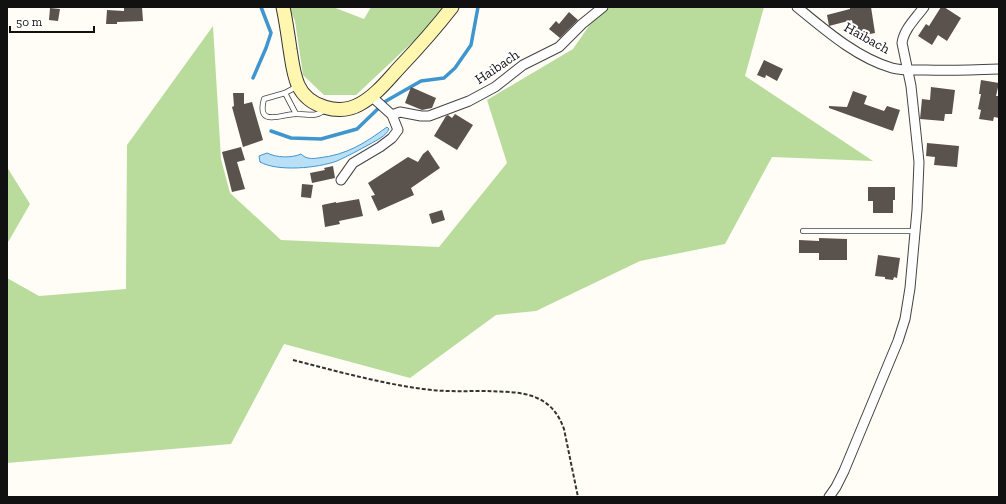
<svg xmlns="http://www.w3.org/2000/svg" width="1006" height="504" viewBox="0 0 1006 504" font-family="'Zilla Slab',serif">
	<rect width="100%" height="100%" fill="#fffdf5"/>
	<path fill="#b9dc9c" d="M289 7H333L364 19 371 7H443L419 36 356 95H324L303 75 295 21Z
		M602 7H764L745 76 873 161 772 157 725 244 640 261 536 311 496 315 410 378 284 344 231 444 7 463V278L39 296 126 289 127 145 213 26 221 159 230 193 281 240 439 247 507 163 487 100 573 49Z
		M7 167 30 204 7 244Z"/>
	<path fill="#b9e0f7" stroke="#3f96cf" d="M387 127 389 129C386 136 377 140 370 144 359 150 348 156 337 161 318 168 278 172 260 162L259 156 267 153C277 158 292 158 301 154 306 159 312 159 318 158 347 155 365 143 387 127Z"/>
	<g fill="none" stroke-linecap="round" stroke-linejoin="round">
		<path stroke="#3f96cf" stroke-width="3.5" d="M253 78 266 48 271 33 261 7
			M271 131 291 138 321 139 357 129 386 101 421 81 444 78 455 68 471 45 478 7"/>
	</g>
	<path fill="#5a524d" d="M124 7H142L143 21 117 22V24H106L107 10 124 11Z
		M850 7H871L875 33 855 37 852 20 829 26 827 15 850 9Z
		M941 7H944L961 18 947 41 938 35 932 45 918 36 926 24 929 26Z
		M50 8 60 9 58 21 49 20Z
		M569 12 578 20 560 38 549 29 556 21 559 24Z
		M764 60 783 69 777 81 766 75 765 78 757 75Z
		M981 80 999 83 996 96H999V118L994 117 993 121 979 119 981 110 978 109 981 94H979Z
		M411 87 436 98 432 108 422 110 405 103Z
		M931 87 955 90 952 114H945L944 121 920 119 922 99 930 100Z
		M853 91 867 96 864 104 884 111 887 106 900 110 893 131 829 108V106L847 107Z
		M233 93H244V104L252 102 263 140 243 147 232 107 234 106Z
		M455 114 473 125 457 150 434 136 446 116 448 115 452 118Z
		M927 143 959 146 957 167 934 165 935 157 926 156Z
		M241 147 245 160 237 162 245 189 232 192 222 152Z
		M428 150 440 168 411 188 414 195 378 211 371 196 375 195 368 183 408 157 418 162 423 154Z
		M333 166 335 178 312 183 310 173 325 170 324 168Z
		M302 184 313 185 311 198 301 197Z
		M868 187H895V200H893V213H873V201H868Z
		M359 199 363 216 339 221 340 224 325 227 322 205 336 202V203Z
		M442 210 445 220 432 224 429 214Z
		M819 238 847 239V260H819V253H799V240L819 241Z
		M878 255 900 258 897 278 894 277 893 280 885 279V277L875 276Z"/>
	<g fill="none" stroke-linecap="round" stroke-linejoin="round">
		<defs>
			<path id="lane" d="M298 86 285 93 264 99C256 128 282 114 295 114 307 113 316 119 325 109
				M285 93 296 114
				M803 231H915"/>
			<path id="street" d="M797 7C825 30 857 58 892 68 903 71 915 70 926 70 950 71 975 70 999 69
				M371 96 392 115 400 112 421 116H429L469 101 495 87 523 65 559 47 582 24 603 7
				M341 180 353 163 380 147 392 138 398 130 392 115
				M829 497 836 487 844 471 898 341 905 319 910 288 917 210 919 162 911 86 902 43C904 29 916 18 924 7"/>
			<path id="secondary" d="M283 7C286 21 288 35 290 49 292 61 293 73 298 85 308 107 339 116 360 104 375 96 387 81 398 69 417 49 435 29 452 7"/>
		</defs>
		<use href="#lane" stroke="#444" stroke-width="6"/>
		<use href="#street" stroke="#444" stroke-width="11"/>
		<use href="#secondary" stroke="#333" stroke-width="15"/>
		<path stroke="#333" stroke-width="2" stroke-dasharray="4 2" stroke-linecap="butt" d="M293 360C336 371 379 383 423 389 444 392 465 391 487 391 503 392 522 391 537 398 551 404 559 415 564 429L578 497"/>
		<use href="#lane" stroke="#fff" stroke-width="4.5"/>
		<use href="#street" stroke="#fff" stroke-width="9"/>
		<use href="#secondary" stroke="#fff6b0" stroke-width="13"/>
	</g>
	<g text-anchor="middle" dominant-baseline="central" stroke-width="4" stroke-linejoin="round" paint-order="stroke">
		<g font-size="14" fill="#111" stroke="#fff">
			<text transform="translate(867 38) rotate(29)">Haibach</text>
			<text transform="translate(497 67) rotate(-34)">Haibach</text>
		</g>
	</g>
	<rect width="1006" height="504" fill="none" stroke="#111111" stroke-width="16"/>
	<path d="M10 26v6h84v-6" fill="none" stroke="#111111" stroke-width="2"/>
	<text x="16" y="26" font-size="12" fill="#111111" stroke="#ffffff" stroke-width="3" paint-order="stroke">50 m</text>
</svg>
